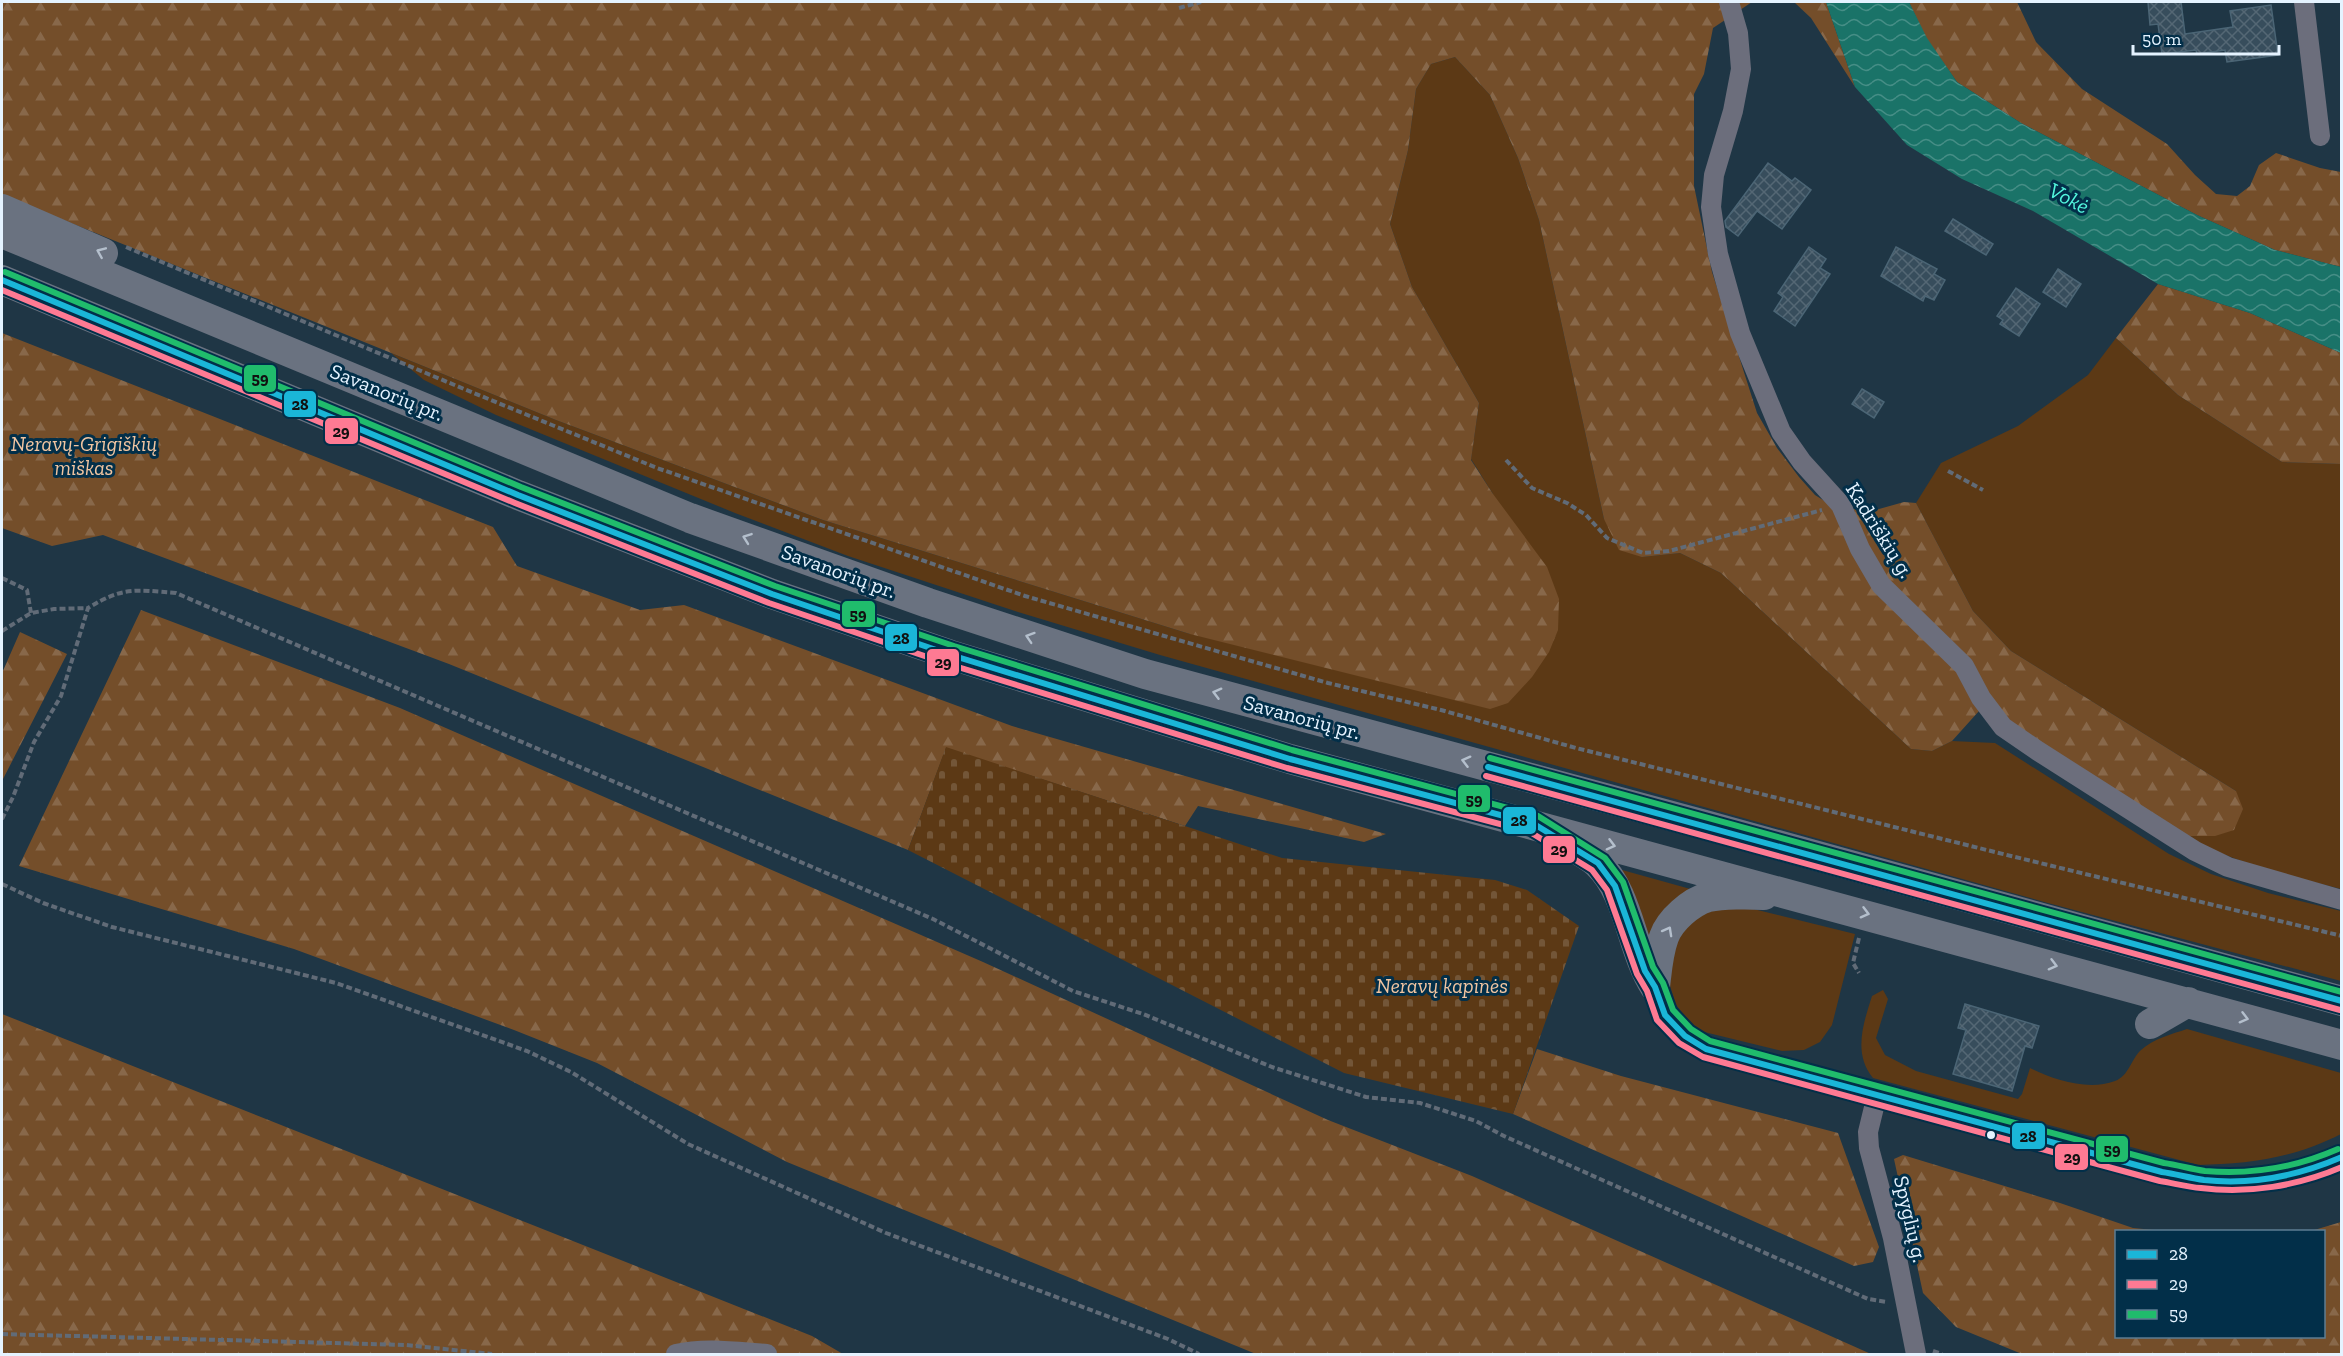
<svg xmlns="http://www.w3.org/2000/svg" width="2343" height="1356" viewBox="0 0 2343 1356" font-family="'Zilla Slab',serif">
	<defs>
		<pattern id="forest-firs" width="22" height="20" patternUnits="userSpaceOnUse" patternTransform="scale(1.5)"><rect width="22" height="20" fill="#744e2a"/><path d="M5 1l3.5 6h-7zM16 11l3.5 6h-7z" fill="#88684a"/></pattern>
		<pattern id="cemetery-stones" width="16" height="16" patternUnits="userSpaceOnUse" patternTransform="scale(1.5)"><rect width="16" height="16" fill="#5c3915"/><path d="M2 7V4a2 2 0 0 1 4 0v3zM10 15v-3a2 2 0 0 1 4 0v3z" fill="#735638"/></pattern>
		<pattern id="water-waves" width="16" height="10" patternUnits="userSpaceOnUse" patternTransform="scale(1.5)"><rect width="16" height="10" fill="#1a7368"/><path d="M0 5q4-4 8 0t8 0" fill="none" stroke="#468e86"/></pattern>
		<pattern id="building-cross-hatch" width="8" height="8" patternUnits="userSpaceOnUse" patternTransform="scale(1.5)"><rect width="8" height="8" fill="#374d5c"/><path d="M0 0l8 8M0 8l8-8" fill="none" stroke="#546774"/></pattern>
	</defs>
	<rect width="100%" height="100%" fill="#1f3645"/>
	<path fill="#5c3915" d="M1455 57 1490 95 1518 158 1539 220 1604 519 1642 557 1680 553 1721 573 1911 749 1932 751 1952 741 1995 743 2169 854 2211 874 2268 893 2341 911V981L2048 903 1160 655 1018 612 848 556 735 513 496 415 424 380 391 353 556 420 823 520 1190 634 1493 494 1471 459 1479 403 1412 287 1390 224 1408 150 1416 89 1431 64Z
		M2116 338 2178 395 2282 462 2341 464V889C2287 875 2234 863 2184 836L2236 791 2011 651 1973 611 1916 503 1941 463 2018 426 2088 375Z
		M1615 868 1694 890 1646 953Z
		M1737 905 1855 934 1832 1025 1820 1042 1804 1050 1782 1051 1696 1030 1676 1005 1667 976 1669 943 1707 907Z
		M1883 990 1888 999 1876 1038 1885 1055 1916 1071 2018 1099 2022 1094 2030 1068C2054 1080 2088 1091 2115 1081 2129 1076 2131 1059 2141 1050 2153 1039 2172 1034 2187 1029L2341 1073V1134C2294 1158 2250 1164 2198 1165L1873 1078C1853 1054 1863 1024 1872 996Z"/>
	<path fill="url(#forest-firs)" d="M2 2H1752L1713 28 1704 74 1694 94V186L1712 272 1757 413 1777 448 1799 477 1815 495 1834 507 1872 511 1904 502 1916 503 1973 611 2011 651 2236 791 2243 809 2234 830 2215 836H2184L1979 711 1952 741 1932 751 1911 749 1721 573 1680 553 1642 557 1619 550 1604 519 1539 220 1518 158 1490 95 1455 57 1431 64 1416 89 1408 150 1390 224 1412 287 1479 403 1471 460 1493 494 1547 567 1559 599 1558 630 1549 652 1532 677 1508 703 1490 709 1190 634 823 520 556 420 2 195Z
		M1794 2H1826L1855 87 1811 18Z
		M1909 2H2017L2036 42 2082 89 2167 144 2195 175 2216 194 2237 196 2250 186 2259 165 2276 153 2320 168 2341 172V267L2275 250 2197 215 2021 123 1957 82 1926 38Z
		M2158 284 2250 313 2341 353V464L2282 462 2178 395 2116 338Z
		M2 333 493 527 517 566 640 610 684 605 1012 726 1386 834 1364 842 1198 806 1185 826 946 748 908 850 449 664 103 535 52 546 2 528Z
		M141 610 400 708 983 962 1328 1120 1472 1176 1871 1354H1256L787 1162 597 1063 514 1030 294 949 19 866Z
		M20 632 67 654 2 781V673Z
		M2 1014 812 1336 843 1354H2Z
		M1537 1049 1621 1076 1838 1133 1879 1247 1873 1262 1854 1266 1513 1114Z
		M1903 1155 2060 1203 2133 1228 2164 1231 2116 1232V1336H2324V1232L2311 1231 2341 1222V1354H2022L1956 1327 1923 1293 1894 1159Z"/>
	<path fill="url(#cemetery-stones)" d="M946 747 1282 858 1495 880 1527 890 1579 926 1513 1114 1344 1073 908 850Z"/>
	<path fill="url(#water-waves)" d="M1826 2H1909L1927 38 1957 82 2021 123 2197 215 2275 250 2341 267V353L2250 313 2158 284 2033 211 1962 179 1907 145 1855 87Z"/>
	<path fill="url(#building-cross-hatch)" stroke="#4b6575" stroke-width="1.5" d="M2148 2H2181L2185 34 2233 27 2230 11 2271 5 2278 55 2227 62 2225 50 2197 54 2196 50 2162 54 2158 24 2150 25Z
		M1768 163 1792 181 1795 178 1811 190 1782 229 1757 211 1738 236 1726 227 1725 221Z
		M1953 219 1993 244 1986 255 1945 231Z
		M1809 247 1826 259 1820 268 1830 274 1795 326 1774 311 1783 297 1778 293Z
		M1896 247 1937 269 1934 274 1945 280 1934 300 1925 296 1923 301 1881 276Z
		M2058 269 2081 284 2066 307 2043 292Z
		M2016 288 2040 304 2019 336 2000 324 2003 320 1997 316Z
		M1862 389 1884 402 1874 418 1852 404Z
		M1965 1004 2039 1026 2032 1048 2025 1046 2012 1091 1953 1074 1966 1030 1958 1028Z"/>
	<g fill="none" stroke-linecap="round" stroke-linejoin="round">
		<path stroke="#616b77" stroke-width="4" stroke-dasharray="6 3" stroke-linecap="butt" d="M1179 8 1201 2
			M126 247 464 389 657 468 1025 596 1328 683 1441 710 1576 748 2011 856 2342 936
			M1506 460 1532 488 1567 503 1586 515 1607 538 1643 553 1669 551 1822 510
			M1948 471 1983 490
			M2 578 27 590 31 613
			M2 631 31 613 54 609 88 608
			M2 819 13 797 34 742 61 696 88 608C124 586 136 590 176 593L933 919 1073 991 1143 1014 1272 1067 1366 1097 1420 1103 1445 1111 1476 1121 1504 1136 1868 1299 1887 1302
			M2 884 43 903 112 927 336 983 527 1051 571 1072 688 1144 886 1233 1168 1339 1199 1354
			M1859 938 1853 963 1859 973
			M2 1334 406 1345 492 1354
			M1933 1351 1942 1354"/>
		<path stroke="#6c6e7c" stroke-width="20" d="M1729 2 1738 33 1741 69 1733 111 1714 175 1711 207 1718 254 1740 333 1781 432 1802 462 1841 505 1860 549 1881 585 1964 666 1981 698 2003 727 2038 751 2195 851 2228 867 2342 900
			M2304 2 2320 136
			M1655 987 1665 1015 1685 1036 1706 1049 2162 1172C2177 1174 2193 1179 2208 1180 2251 1184 2302 1176 2342 1157
			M1877 1095 1868 1132 1869 1148 1893 1238 1916 1354
			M676 1354C705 1347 738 1352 767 1354"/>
		<path stroke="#6a7280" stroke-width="30" d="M2 209 103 253
			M2 233 690 518 928 603 1145 674 1705 825 2342 1001
			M2 280 518 495 772 594 951 655 1290 759 2342 1045
			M1562 841C1573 848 1588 854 1598 864 1629 893 1631 950 1655 987
			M1655 987C1657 970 1658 953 1664 937 1670 920 1691 902 1708 897 1723 894 1749 894 1764 895
			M2150 1024 2188 1002"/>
		<defs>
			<path id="bus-1" d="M2 280 518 495 772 594 951 655 1290 759 1534 824 1598 863 1615 886 1645 971 1655 987 1665 1015 1685 1036 1706 1049 2162 1172C2176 1174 2190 1178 2204 1180 2251 1185 2298 1176 2342 1157
				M1488 767 2342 1001"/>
			<path id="bus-2" d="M2 290 515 503 769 603 948 664 1287 768 1530 832 1592 870 1607 890 1637 974 1647 991 1657 1020 1679 1043 1703 1057 2160 1181C2173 1183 2187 1187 2201 1188 2248 1194 2298 1186 2342 1167
				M1486 776 2340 1010"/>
			<path id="bus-3" d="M5 272 521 487 775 586 954 646 1292 750 1538 816 1605 858 1623 882 1653 967 1663 983 1673 1010 1691 1029 1710 1041 2164 1163C2178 1165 2191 1169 2205 1171 2251 1175 2297 1167 2338 1149
				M1490 758 2342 992"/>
		</defs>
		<use href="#bus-1" stroke="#022f49" stroke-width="10"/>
		<use href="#bus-2" stroke="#022f49" stroke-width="10"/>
		<use href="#bus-3" stroke="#022f49" stroke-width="10"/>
		<use href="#bus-1" stroke="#1ab6d8" stroke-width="6"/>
		<use href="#bus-2" stroke="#fe7a93" stroke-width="6"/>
		<use href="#bus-3" stroke="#20bc6c" stroke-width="6"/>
	</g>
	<defs><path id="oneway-chevron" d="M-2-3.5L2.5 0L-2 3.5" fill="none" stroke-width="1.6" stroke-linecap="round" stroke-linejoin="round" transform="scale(1.5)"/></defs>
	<g stroke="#b4bfcc">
		<use href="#oneway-chevron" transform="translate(101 252) rotate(-157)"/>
		<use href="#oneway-chevron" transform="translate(747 538) rotate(-160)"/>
		<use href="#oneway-chevron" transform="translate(1030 637) rotate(-162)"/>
		<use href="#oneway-chevron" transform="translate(1217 693) rotate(-165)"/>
		<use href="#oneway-chevron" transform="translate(1466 761) rotate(-165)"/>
		<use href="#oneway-chevron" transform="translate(1611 845) rotate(15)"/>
		<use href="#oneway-chevron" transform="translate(1865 913) rotate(15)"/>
		<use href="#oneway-chevron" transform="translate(1668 931) rotate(-61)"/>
		<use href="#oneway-chevron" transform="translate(2053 965) rotate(15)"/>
		<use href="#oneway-chevron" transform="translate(2244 1018) rotate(15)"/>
	</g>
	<circle fill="#e5f3ff" stroke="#022f49" stroke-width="2" cx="1991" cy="1135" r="5"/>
	<g text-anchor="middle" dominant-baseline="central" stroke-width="6" stroke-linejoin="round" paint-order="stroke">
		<g font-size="21" fill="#e5f3ff" stroke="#022f49">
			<text transform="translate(387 392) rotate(22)">Savanorių pr.</text>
			<text transform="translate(1880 530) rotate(58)">Kadriškių g.</text>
			<text transform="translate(839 571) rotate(20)">Savanorių pr.</text>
			<text transform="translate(1302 717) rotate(15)">Savanorių pr.</text>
			<text transform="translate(1911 1219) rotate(77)">Spyglių g.</text>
		</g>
		<g font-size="21" font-style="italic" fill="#f1c5a1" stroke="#022f49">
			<text x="84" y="443">Neravų-Grigiškių<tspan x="84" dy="24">miškas</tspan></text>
			<text x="1442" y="985">Neravų kapinės</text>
		</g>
		<g font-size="22" font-style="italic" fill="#52f7de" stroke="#022f49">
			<text transform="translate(2069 198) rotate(27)">Vokė</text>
		</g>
	</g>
	<g stroke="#022f49" stroke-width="2">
		<rect x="243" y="364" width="34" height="29" rx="6" fill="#20bc6c"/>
		<rect x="283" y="390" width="34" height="28" rx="6" fill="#1ab6d8"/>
		<rect x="324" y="417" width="35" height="28" rx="6" fill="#fe7a93"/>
		<rect x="841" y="600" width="35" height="28" rx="6" fill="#20bc6c"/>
		<rect x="884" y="623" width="34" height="29" rx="6" fill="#1ab6d8"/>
		<rect x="926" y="648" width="34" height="29" rx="6" fill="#fe7a93"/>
		<rect x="1457" y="784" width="34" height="29" rx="6" fill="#20bc6c"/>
		<rect x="1502" y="806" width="35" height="29" rx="6" fill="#1ab6d8"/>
		<rect x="1542" y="835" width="34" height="29" rx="6" fill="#fe7a93"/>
		<rect x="2011" y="1122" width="35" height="28" rx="6" fill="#1ab6d8"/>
		<rect x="2095" y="1135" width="34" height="28" rx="6" fill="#20bc6c"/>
		<rect x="2054" y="1143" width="35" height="28" rx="6" fill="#fe7a93"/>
	</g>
	<g font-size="16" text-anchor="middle" font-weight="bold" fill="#111">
		<text x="260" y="384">59</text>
		<text x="300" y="410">28</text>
		<text x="341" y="437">29</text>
		<text x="858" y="620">59</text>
		<text x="901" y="644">28</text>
		<text x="943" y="668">29</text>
		<text x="1474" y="805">59</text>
		<text x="1519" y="826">28</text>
		<text x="1559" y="855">29</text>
		<text x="2028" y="1142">28</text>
		<text x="2112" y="1155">59</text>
		<text x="2072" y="1163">29</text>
	</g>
	<rect width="2343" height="1356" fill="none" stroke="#e5f3ff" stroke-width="6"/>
	<rect x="2115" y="1230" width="210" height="108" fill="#022f49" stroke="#5d7d92" stroke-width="1.5"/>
	<rect x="2127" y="1250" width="30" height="9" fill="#1ab6d8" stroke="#5d7d92" stroke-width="1.5"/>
	<text x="2169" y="1260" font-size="18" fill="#e5f3ff">28</text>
	<rect x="2127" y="1280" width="30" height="9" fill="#fe7a93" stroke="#5d7d92" stroke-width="1.5"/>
	<text x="2169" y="1290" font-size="18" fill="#e5f3ff">29</text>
	<rect x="2127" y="1310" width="30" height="9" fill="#20bc6c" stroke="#5d7d92" stroke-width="1.5"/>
	<text x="2169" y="1320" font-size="18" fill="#e5f3ff">59</text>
	<path d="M2133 45v9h146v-9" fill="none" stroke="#e5f3ff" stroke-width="3"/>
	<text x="2142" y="45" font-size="18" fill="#e5f3ff" stroke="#022f49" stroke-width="4.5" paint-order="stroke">50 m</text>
</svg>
